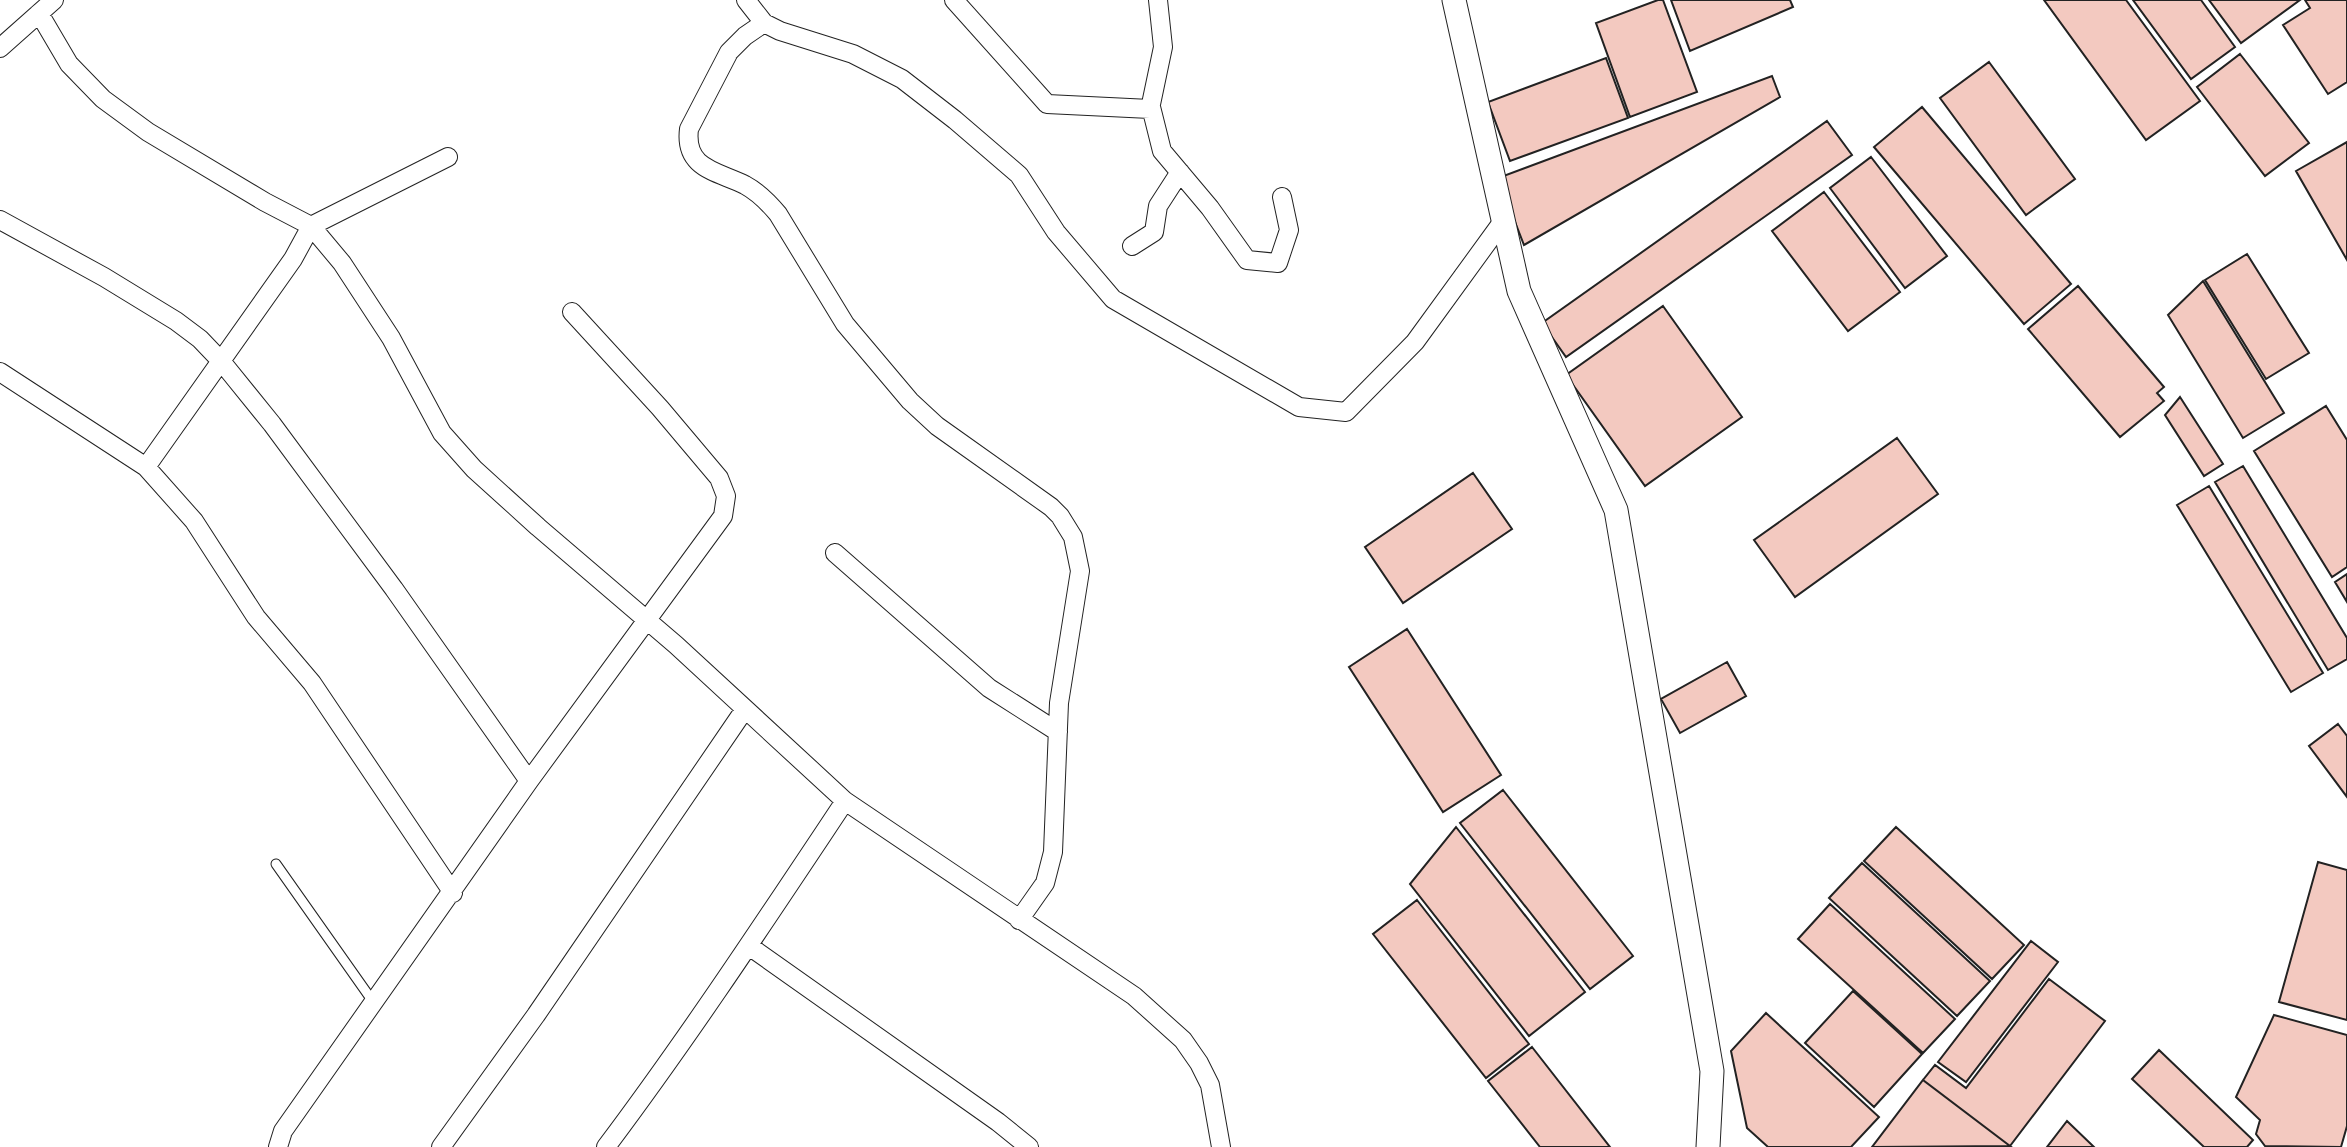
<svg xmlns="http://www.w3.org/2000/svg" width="2347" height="1147" viewBox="0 0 2347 1147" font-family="'PT Sans',sans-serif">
	<rect width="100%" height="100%" fill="#fff"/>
	<path fill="#f3c9c0" stroke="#222" stroke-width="2" d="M1658 0H1663L1697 92 1630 117 1596 23Z
		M1671 0H1790L1793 7 1690 51Z
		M2044 0H2126L2200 101 2146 140Z
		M2133 0H2201L2235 47 2191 79Z
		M2209 0H2300L2241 43Z
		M2305 0H2347V82L2328 94 2283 25 2310 8Z
		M2240 54 2309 143 2265 176 2197 87Z
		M1606 58 1628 118 1510 161 1488 102Z
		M1989 62 2075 179 2026 215 1940 98Z
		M1772 76 1780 97 1524 245 1498 178Z
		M1922 107 2071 284 2024 324 1874 147Z
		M1827 121 1852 155 1566 357 1542 323Z
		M2347 142V260L2296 171Z
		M1871 157 1947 256 1905 288 1830 188Z
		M1824 192 1900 292 1848 331 1772 231Z
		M2247 254 2309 353 2266 379 2205 280Z
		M2203 281 2284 413 2243 438 2168 315Z
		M2078 286 2164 387 2157 393 2164 401 2120 437 2028 329Z
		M1663 306 1742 417 1645 486 1566 375Z
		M2180 397 2223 464 2204 476 2165 415Z
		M2326 406 2347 440V567L2332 577 2254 451Z
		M1897 438 1938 494 1795 597 1754 540Z
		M2243 466 2347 638V659L2328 670 2215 482Z
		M1473 473 1512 529 1403 603 1365 547Z
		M2209 486 2323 673 2291 692 2177 505Z
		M2347 574V602L2335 582Z
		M1407 629 1501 775 1443 812 1349 667Z
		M1727 662 1746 696 1680 733 1661 699Z
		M2338 724 2347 736V797L2309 746Z
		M1503 790 1633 956 1590 989 1460 823Z
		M1456 827 1585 992 1529 1036 1410 884Z
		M1896 827 2024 945 1992 979 1864 861Z
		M2318 862 2347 870V1020L2279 1002Z
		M1862 863 1990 981 1957 1016 1829 898Z
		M1417 900 1529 1044 1486 1078 1373 934Z
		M1830 904 1955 1019 1923 1053 1798 939Z
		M2031 941 2058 962 1966 1082 1938 1062Z
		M2049 979 2105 1021 2010 1146 1923 1080 1935 1065 1966 1088Z
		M1853 991 1922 1054 1874 1107 1805 1043Z
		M1766 1013 1879 1117 1851 1147H1768L1747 1128 1731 1051Z
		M2274 1015 2347 1035V1126L2341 1147 2265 1146 2256 1134 2260 1120 2236 1097Z
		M1532 1047 1610 1147H1540L1488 1081Z
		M2159 1050 2253 1140 2247 1147H2204L2132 1079Z
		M1923 1080 2010 1146 1872 1147Z
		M2067 1121 2094 1147H2047Z"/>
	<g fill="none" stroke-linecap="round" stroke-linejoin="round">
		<defs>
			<path id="service" d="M276 864 374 1003"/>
			<path id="minor" d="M746 0 764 23 780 31 853 54 902 79 955 120 1019 175 1056 232 1113 299 1299 407 1346 412 1415 342 1503 221
				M954 0 1047 104 1150 109 1163 47 1158 0
				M39 13 69 64 103 99 148 132 265 202 311 226 342 263 391 338 442 433 474 469 538 527 676 645 845 801 1134 996 1183 1040 1199 1063 1210 1085 1221 1147
				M764 23 745 36 729 52 689 129C684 169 717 171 745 185 758 192 768 202 778 214L845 324 910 401 937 426 1051 507 1060 516 1073 537 1080 571 1059 703 1053 852 1045 883 1019 920
				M0 48 54 0
				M1151 107 1162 151 1210 208 1247 260 1278 263 1289 230 1282 197
				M0 220 104 277 176 321 200 339 221 361 272 424 394 589 529 781
				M1132 246 1154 232 1158 206 1180 172
				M0 372 146 467 194 521 256 617 312 683 453 893
				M146 467 293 259 311 226 448 157
				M835 553 989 688 1058 732
				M749 946 998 1122 1029 1147
				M278 1147 283 1131 529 781 723 516 726 496 719 478 660 408 572 312
				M441 1147 536 1015 745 709
				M606 1147C690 1035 767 918 845 801"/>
			<path id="tertiary" d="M1454 0 1519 291 1616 510 1712 1071 1708 1147"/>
		</defs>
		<use href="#service" stroke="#222" stroke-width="11"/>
		<use href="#minor" stroke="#222" stroke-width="20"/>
		<use href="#tertiary" stroke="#222" stroke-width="25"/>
		<use href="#service" stroke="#fff" stroke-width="9"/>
		<use href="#minor" stroke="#fff" stroke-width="18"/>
		<use href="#tertiary" stroke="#fff" stroke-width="23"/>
	</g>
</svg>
